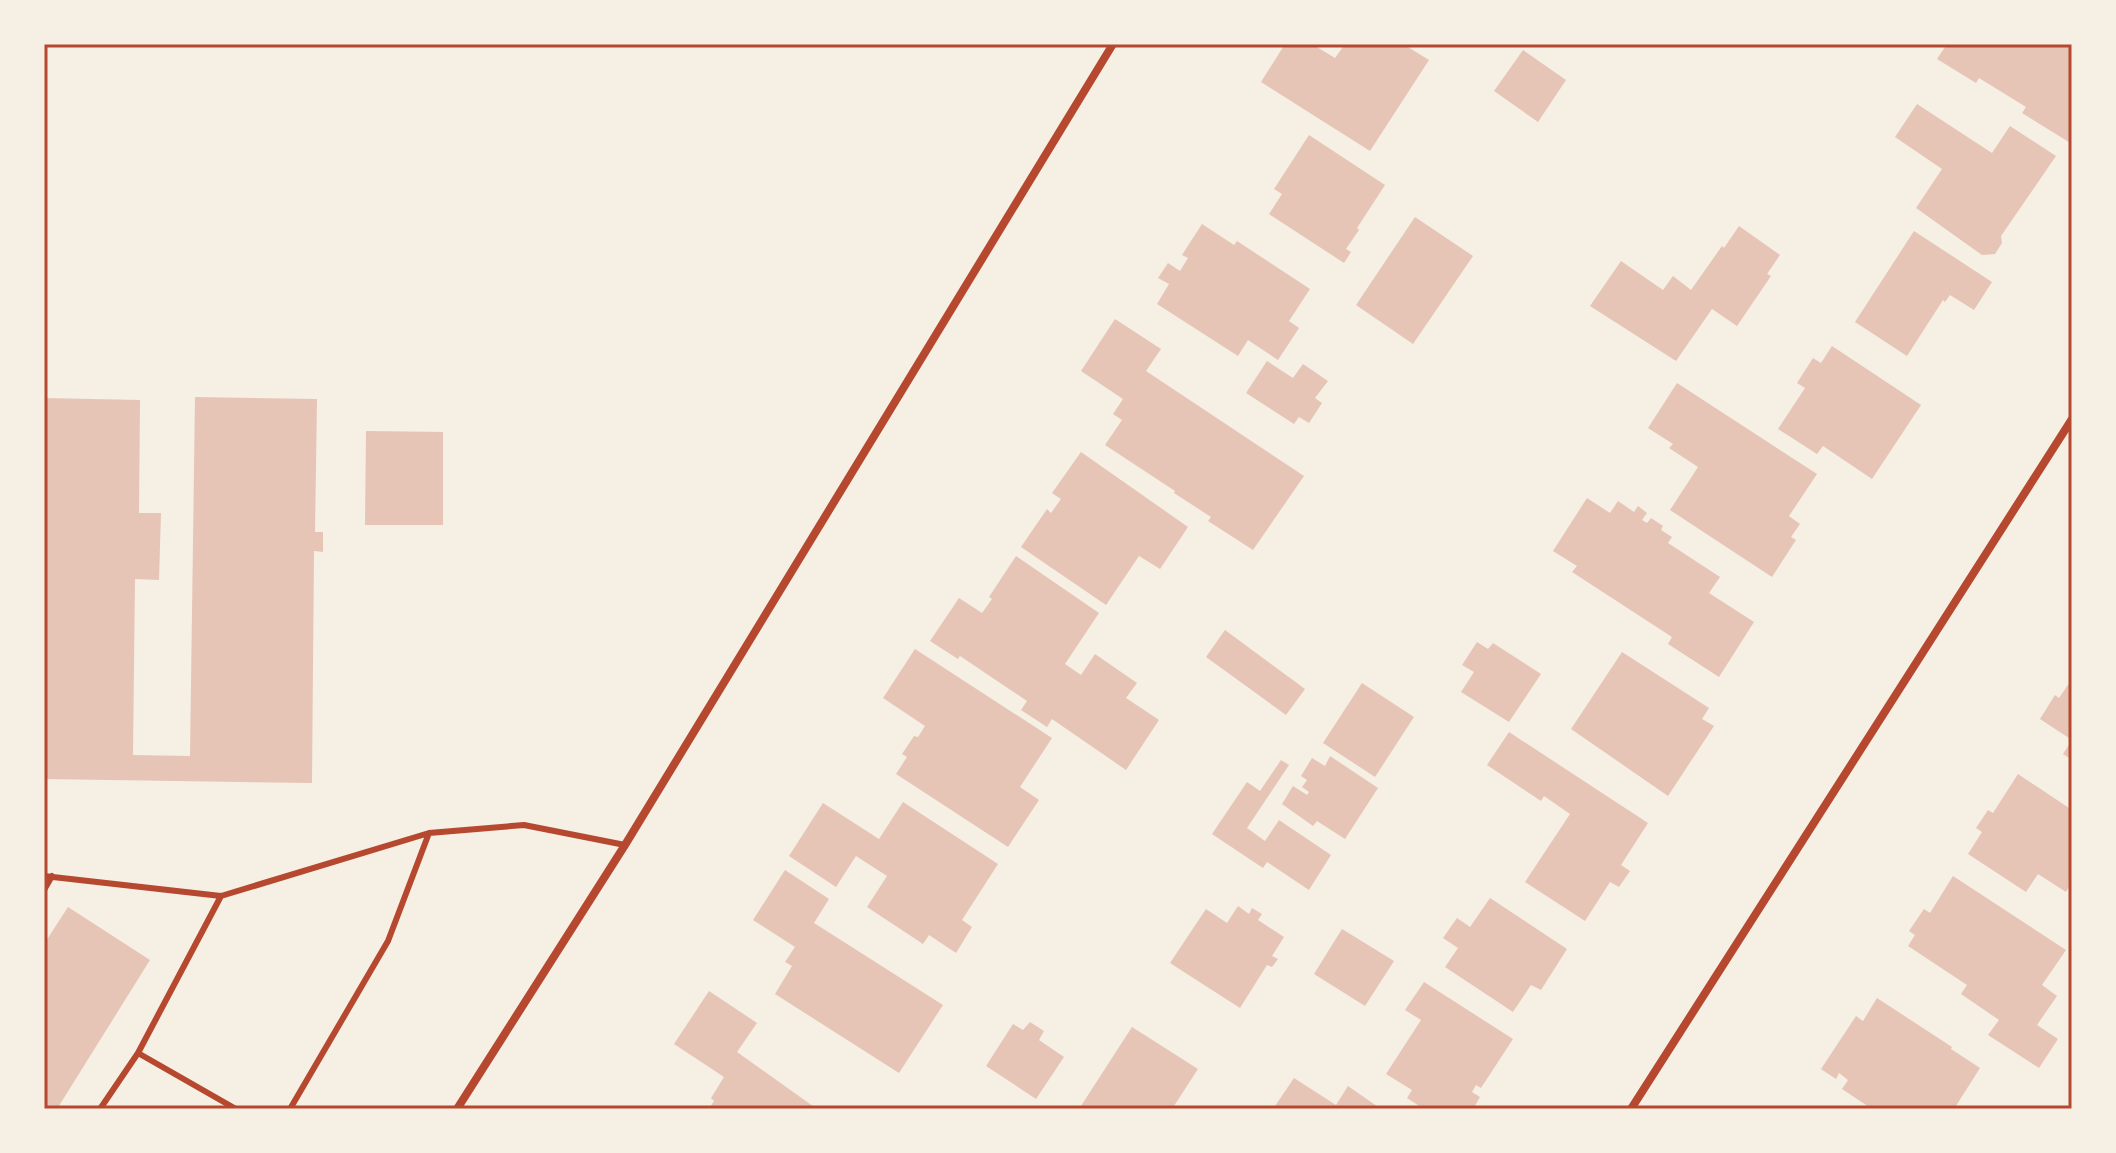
<svg xmlns="http://www.w3.org/2000/svg" width="2116" height="1153" viewBox="0 0 2116 1153" font-family="Karla,sans-serif">
	<rect width="100%" height="100%" fill="#f6efe4"/>
	<path fill="#e6c5b7" d="M1285 44H1312L1335 58 1345 44H1403L1429 60 1370 151 1261 82Z
		M1947 44H2072V144L2022 113 2026 107 1979 78 1976 83 1937 59Z
		M1523 50 1566 80 1538 122 1494 91Z
		M1917 104 1992 153 2010 126 2056 156 2001 236 2002 243 1995 254 1982 255 1916 208 1942 169 1895 137Z
		M1309 135 1385 185 1357 228 1359 230 1346 249 1351 252 1344 263 1269 214 1282 194 1274 189Z
		M1415 217 1473 256 1413 344 1356 305Z
		M1202 224 1234 245 1237 241 1310 289 1289 321 1299 328 1278 360 1248 340 1238 356 1157 304 1169 284 1158 278 1168 263 1180 271 1188 258 1182 255Z
		M1739 226 1780 255 1767 274 1771 276 1737 326 1712 309 1676 361 1590 306 1621 261 1663 290 1673 276 1691 290 1722 246 1724 248Z
		M1914 231 1992 282 1974 310 1950 295 1945 302 1943 300 1907 356 1855 322Z
		M1115 319 1161 349 1146 371 1304 476 1253 550 1208 521 1211 517 1174 493 1175 491 1105 445 1122 420 1113 414 1123 399 1081 371Z
		M1832 346 1921 405 1872 479 1823 446 1817 454 1778 429 1805 388 1797 383 1813 358 1821 363Z
		M1267 361 1293 378 1303 364 1328 381 1315 398 1322 403 1309 423 1299 417 1294 424 1246 393Z
		M1677 383 1817 474 1789 516 1800 524 1791 537 1796 540 1772 577 1670 510 1698 467 1669 448 1673 444 1648 428Z
		M195 397 317 399 315 532H323V552L314 551 312 783 44 779V398L140 400 139 513H161L159 580 135 579 133 755 190 756Z
		M366 431 443 432V525H365Z
		M1081 452 1188 527 1160 569 1139 556 1106 605 1021 547 1047 509 1051 513 1061 499 1052 493Z
		M1587 498 1610 513 1618 501 1634 512 1638 506 1647 513 1642 520 1647 523 1651 518 1663 526 1661 530 1672 537 1668 543 1720 577 1709 593 1754 622 1719 677 1668 644 1672 637 1572 572 1577 566 1553 551Z
		M1016 556 1099 613 1065 664 1081 675 1095 654 1137 683 1126 698 1159 720 1126 770 1052 719 1047 727 1021 710 1027 701 960 656 958 659 930 641 959 598 982 613 992 599 989 597Z
		M1225 630 1305 689 1286 715 1206 657Z
		M1477 642 1488 649 1493 643 1541 674 1509 722 1461 692 1474 672 1462 665Z
		M915 649 1052 738 1020 787 1039 800 1008 847 896 774 907 757 902 754 914 736 918 737 925 726 883 698Z
		M1622 652 1709 708 1702 719 1714 726 1668 796 1571 729Z
		M2072 679V760L2063 754 2072 740 2040 719 2055 695 2059 698Z
		M1362 683 1414 717 1375 777 1323 743Z
		M1509 732 1648 823 1621 865 1630 871 1619 887 1610 882 1585 921 1525 882 1570 814 1544 796 1541 801 1487 765Z
		M1330 756 1378 788 1345 839 1317 821 1313 826 1282 804 1293 786 1307 795 1309 792 1302 787 1307 780 1301 776 1312 758 1325 766Z
		M1281 760 1289 765 1247 828 1265 841 1279 820 1331 855 1309 890 1267 862 1263 868 1212 834 1247 782 1260 791Z
		M2018 774 2072 810V882L2066 892 2038 874 2026 892 1968 854 1982 832 1976 828 1988 810 1993 813Z
		M903 802 998 864 962 920 972 927 956 953 929 935 923 944 867 907 887 876 856 856 836 887 789 856 823 803 879 839Z
		M785 870 829 899 814 923 943 1005 899 1073 775 994 792 966 785 962 795 947 753 920Z
		M1953 876 2066 950 2042 985 2057 996 2037 1025 2058 1039 2039 1068 1988 1035 1999 1020 1961 994 1967 985 1908 946 1915 935 1909 931 1924 909 1930 913Z
		M1490 898 1567 949 1541 990 1531 985 1513 1012 1445 967 1458 948 1443 938 1457 918 1470 927Z
		M1238 906 1249 914 1252 908 1262 914 1258 920 1284 937 1272 956 1278 959 1272 967 1267 965 1240 1008 1170 963 1206 909 1227 923Z
		M68 907 150 960 57 1109H44V944Z
		M1342 929 1394 961 1365 1006 1314 974Z
		M1424 982 1513 1039 1481 1088 1476 1085 1472 1092 1480 1097 1473 1109H1424L1407 1098 1412 1090 1386 1074 1421 1020 1405 1010Z
		M709 991 757 1023 737 1052 817 1109H709L714 1101 711 1098 724 1077 674 1044Z
		M1877 998 1952 1047 1951 1049 1980 1068 1954 1109H1872L1842 1089 1848 1080 1839 1073 1836 1079 1821 1069 1856 1016 1863 1021Z
		M1030 1022 1044 1031 1039 1040 1064 1057 1036 1099 986 1066 1013 1024 1023 1030Z
		M1132 1027 1198 1069 1172 1109H1079Z
		M1294 1078 1336 1105 1348 1086 1381 1109H1273Z"/>
	<g fill="none" stroke-linecap="round" stroke-linejoin="round">
		<path stroke="#b5482f" stroke-width="6" d="M44 876 221 896 429 833 524 825 625 845
			M44 890 52 876
			M138 1053 221 896
			M100 1109 138 1053 236 1109
			M290 1109 388 941 429 833"/>
		<path stroke="#b5482f" stroke-width="8" d="M457 1109 625 845 1113 44
			M1631 1109 2072 419"/>
	</g>
	<rect width="2116" height="1153" fill="none" stroke="#f6efe4" stroke-width="92"/>
	<rect x="46" y="46" width="2024" height="1061" fill="none" stroke="#b5482f" stroke-width="3"/>
</svg>
